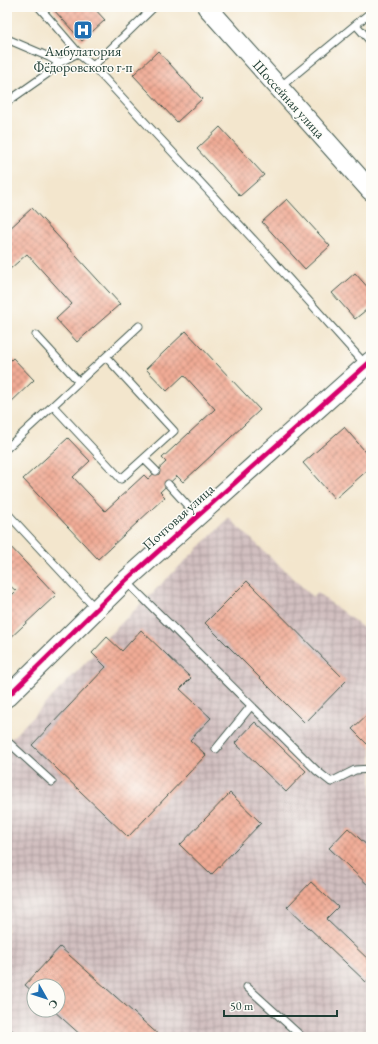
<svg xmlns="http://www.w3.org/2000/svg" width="378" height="1044" font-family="'EB Garamond',serif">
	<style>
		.industrial { fill: url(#industrial-grid); fill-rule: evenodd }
		.building { fill: url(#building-cross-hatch) }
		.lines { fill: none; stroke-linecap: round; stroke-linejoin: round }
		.lane-casing { stroke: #3f564b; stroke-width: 9 }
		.secondary-casing { stroke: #3f564b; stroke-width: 21 }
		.lane { stroke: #fff; stroke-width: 7 }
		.secondary { stroke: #fff; stroke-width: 19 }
		.cycleway-casing { stroke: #fdfcf7; stroke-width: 8 }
		.cycleway { stroke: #d6006c; stroke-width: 5 }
		.labels { text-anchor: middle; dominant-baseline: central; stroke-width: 3; stroke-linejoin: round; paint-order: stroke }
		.poi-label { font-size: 14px; fill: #1f3d34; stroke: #fdfcf7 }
		.street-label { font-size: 14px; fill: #1f3d34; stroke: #fdfcf7 }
	</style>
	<defs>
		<pattern id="industrial-grid" width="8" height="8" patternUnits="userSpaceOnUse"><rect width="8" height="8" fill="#d2bfc0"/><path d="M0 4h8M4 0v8" fill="none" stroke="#aa9c9d"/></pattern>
		<pattern id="building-cross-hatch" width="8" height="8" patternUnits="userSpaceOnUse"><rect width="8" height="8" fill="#f1ab95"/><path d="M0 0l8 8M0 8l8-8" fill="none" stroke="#c38c7a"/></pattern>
	</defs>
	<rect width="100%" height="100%" fill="#fdfcf7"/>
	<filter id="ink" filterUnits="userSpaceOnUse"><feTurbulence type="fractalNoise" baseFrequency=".025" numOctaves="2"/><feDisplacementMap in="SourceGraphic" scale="8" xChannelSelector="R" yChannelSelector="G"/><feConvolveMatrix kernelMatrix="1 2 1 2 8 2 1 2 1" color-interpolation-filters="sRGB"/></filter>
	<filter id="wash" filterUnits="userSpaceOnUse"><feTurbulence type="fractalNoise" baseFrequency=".012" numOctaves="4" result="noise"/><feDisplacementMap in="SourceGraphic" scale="16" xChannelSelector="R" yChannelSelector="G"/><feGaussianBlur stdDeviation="0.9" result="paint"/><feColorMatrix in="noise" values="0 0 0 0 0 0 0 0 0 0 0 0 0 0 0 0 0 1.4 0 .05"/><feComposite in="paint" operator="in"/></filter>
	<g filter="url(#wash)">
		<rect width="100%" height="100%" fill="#f3e6cd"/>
		<!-- industrial -->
		<path class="industrial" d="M229,518l84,79 5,-4 53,41v403h-364v-294l86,-88 -1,-2 15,-16zM34,986h24v24h-24z"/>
		<g id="blocks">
			<!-- building -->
			<path class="building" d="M55,7h38l12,13 -23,21 -29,-32z
				M158,51l44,48 -25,23 -44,-47z
				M220,127l44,48 -24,21 -43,-47z
				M287,199l43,47 -25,23 -43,-47z
				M32,208l88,96 -43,38 -21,-23 16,-15 -45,-50 -17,15 -3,-4v-34z
				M355,273l16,18v15l-16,13 -23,-26z
				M186,331l74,79 -77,72 -6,-6 -17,16 5,5 -67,62 -75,-80 45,-41 22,23 -17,16 32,34 39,-36 4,4 18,-17 -4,-4 53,-49 -31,-34 -17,16 -21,-22z
				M13,358l21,22 -27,26v-42z
				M344,427l27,31v9l-36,32 -32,-36z
				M7,543l49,52 -49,46v-41l9,-9 -9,-8z
				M247,581l99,100 -41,42 -100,-100z
				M141,630l50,48 -11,11 31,29 -21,22 16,15 -78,82 -96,-92 74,-78 -14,-14 15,-16 15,14z
				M371,711v37l-19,-19z
				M255,722l51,49 -20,21 -51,-49z
				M230,793l31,30 -50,52 -31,-30z
				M348,828l23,21v39l-42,-40z
				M311,882l27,25 -12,12 45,43v15l-5,5 -79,-75z
				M60,947l101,90h-78l-30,-27h5v-24h-24v7l-9,-8z"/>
		</g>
	</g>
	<g filter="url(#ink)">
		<use href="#blocks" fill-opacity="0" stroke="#3f564b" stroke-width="1"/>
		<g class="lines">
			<defs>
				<path id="lane" d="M39,7l43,50 11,9 170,184 102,114
					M356,25l15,17
					M7,39l42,18 10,6
					M93,66l61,-59
					M280,87l91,-75
					M7,102l40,-28 12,-11 19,-10
					M36,335l43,47
					M53,406l68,73 53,-48 -68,-74
					M7,448l132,-122
					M144,459l12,12
					M168,484l29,32
					M7,513l89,96
					M126,581l191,190 14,11 24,-12 16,-1
					M7,678l9,9
					M7,741l45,41
					M216,749l35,-43
					M247,987l55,50
					M7,1032l7,5"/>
				<path id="secondary" d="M207,7l164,184
					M7,697l118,-116 246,-220"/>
			</defs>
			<!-- lane casing -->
			<use href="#lane" class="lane-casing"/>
			<!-- secondary casing -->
			<use href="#secondary" class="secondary-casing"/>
			<!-- lane -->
			<use href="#lane" class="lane"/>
			<!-- secondary -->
			<use href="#secondary" class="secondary"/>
			<defs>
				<path id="cycleway" d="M7,697l118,-116 246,-220"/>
			</defs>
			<!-- cycleway casing -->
			<use href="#cycleway" class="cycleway-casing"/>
			<!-- cycleway -->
			<use href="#cycleway" class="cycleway"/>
		</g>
	</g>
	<!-- icons -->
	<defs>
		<symbol id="hospital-square" viewBox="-11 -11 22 22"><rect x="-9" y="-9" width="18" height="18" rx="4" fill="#1f6fb2" stroke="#fdfcf7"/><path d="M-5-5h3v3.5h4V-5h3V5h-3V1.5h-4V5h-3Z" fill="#fff"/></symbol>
	</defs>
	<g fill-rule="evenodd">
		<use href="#hospital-square" x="72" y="19" width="22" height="22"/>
	</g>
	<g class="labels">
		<!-- poi labels -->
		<g class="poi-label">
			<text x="83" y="51">Амбулатория<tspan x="83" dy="16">Фёдоровского г-п</tspan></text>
		</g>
		<!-- street labels -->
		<g class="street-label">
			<text transform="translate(289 99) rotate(48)">Шоссейная улица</text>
			<text transform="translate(178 517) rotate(-42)">Почтовая улица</text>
		</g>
	</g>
	<!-- margin -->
	<rect width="378" height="1044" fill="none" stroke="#fdfcf7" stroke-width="24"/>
	<!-- north arrow -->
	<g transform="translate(46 998) rotate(129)"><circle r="19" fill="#fdfcf7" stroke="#a4b0a9"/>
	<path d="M0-3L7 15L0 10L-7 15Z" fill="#1f6fb2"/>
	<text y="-6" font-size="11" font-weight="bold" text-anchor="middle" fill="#1f3d34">С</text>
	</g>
	<!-- scale -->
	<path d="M224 1010v6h113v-6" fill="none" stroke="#1f3d34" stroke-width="2"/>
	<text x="230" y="1010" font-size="12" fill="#1f3d34" stroke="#fdfcf7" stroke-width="3" paint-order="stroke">50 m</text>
</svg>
